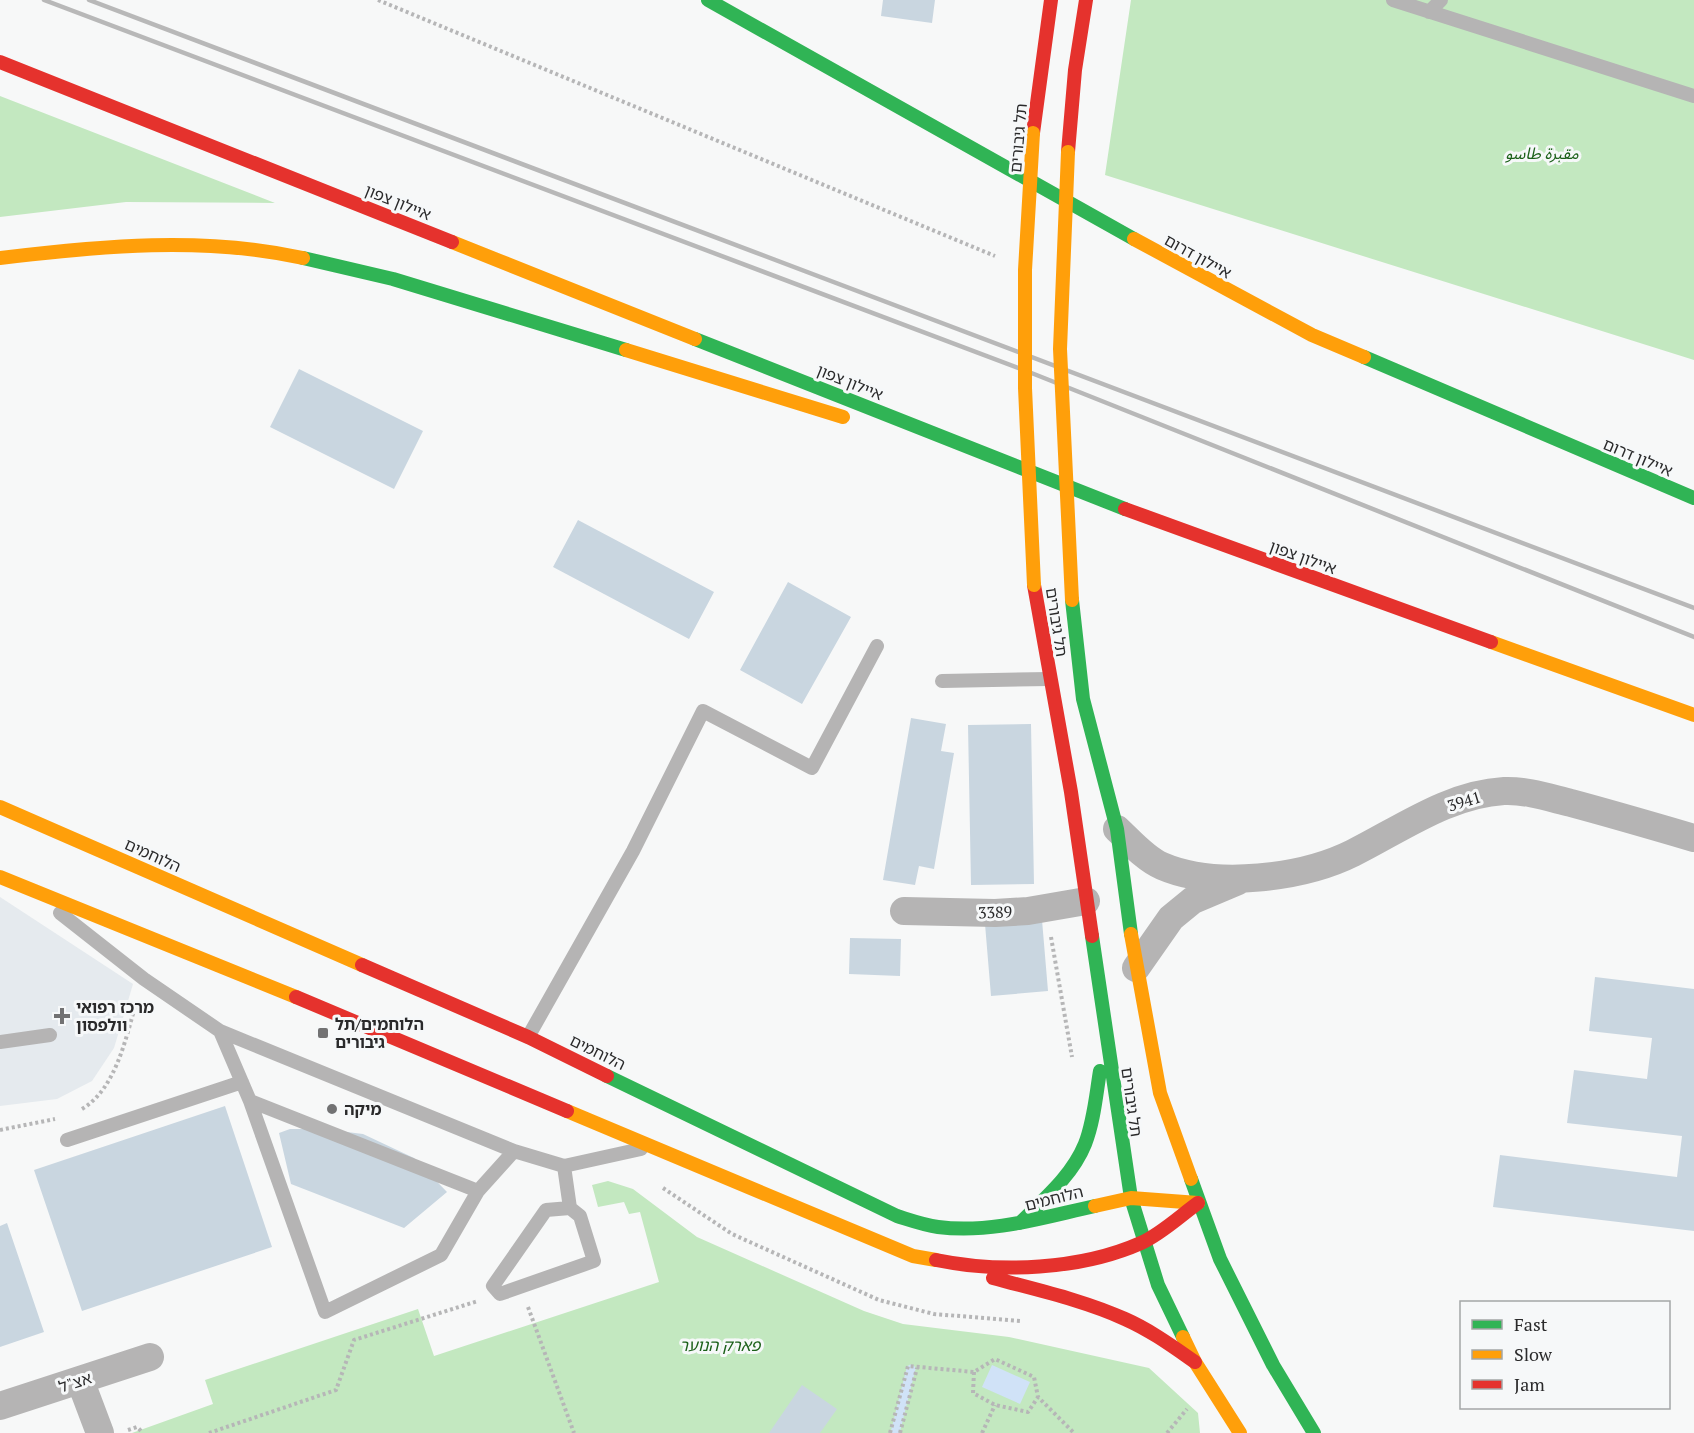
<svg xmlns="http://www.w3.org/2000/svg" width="1694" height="1433" font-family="'PT Serif','Noto Sans Arabic','Noto Sans Hebrew',serif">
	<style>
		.built { fill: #e5eaee }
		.green { fill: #c3e8c0 }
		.water { fill: #d0e2f7 }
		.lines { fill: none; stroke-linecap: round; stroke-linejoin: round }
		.stream { stroke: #d0e2f7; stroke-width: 9 }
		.building { fill: #c9d6e0 }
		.path { stroke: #b6b6b7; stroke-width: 4; stroke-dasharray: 3 3; stroke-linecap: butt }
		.lane { stroke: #b5b4b4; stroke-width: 14 }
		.street { stroke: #b5b4b4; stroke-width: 28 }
		.fast { stroke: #30b455; stroke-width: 14 }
		.slow { stroke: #ff9f0a; stroke-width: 14 }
		.jam { stroke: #e5322d; stroke-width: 14 }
		.rail { stroke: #b8b8b8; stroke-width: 4.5 }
		.slow-bridge { stroke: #ff9f0a; stroke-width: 14 }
		.poi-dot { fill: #727273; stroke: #f6f8f9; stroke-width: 2 }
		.labels { text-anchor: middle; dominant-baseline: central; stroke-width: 6; stroke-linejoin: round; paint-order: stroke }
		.street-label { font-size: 16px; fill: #2a2a2b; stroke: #f6f8f9 }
		.park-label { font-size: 16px; font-style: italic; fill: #1c611a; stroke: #f6f8f9 }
		.poi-label { font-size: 16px; font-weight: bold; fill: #2a2a2b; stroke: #f6f8f9; text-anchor: start }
	</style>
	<rect width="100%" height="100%" fill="#f7f8f8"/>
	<!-- built -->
	<path class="built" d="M0,897l133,87 -19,64 -22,33 -35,18 -57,7z"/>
	<!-- green -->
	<path class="green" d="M1131,0h563v360l-589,-185z
		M0,96l275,107 -149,-1 -126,15z
		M608,1181l25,8 64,48 167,74 39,13 106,13 140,31 49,45 2,20h-1068l81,-29 -8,-24 213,-71 16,47 225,-74 -19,-70 -11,2 -5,-12 -26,5 -6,-22z"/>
	<!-- water -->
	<path class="water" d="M992,1365l38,17 -10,22 -38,-17z"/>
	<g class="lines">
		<!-- stream -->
		<path class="stream" d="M895,1433l16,-64"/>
	</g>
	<!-- building -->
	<path class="building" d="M883,0h52l-3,23 -51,-7z
		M299,369l124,62 -29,58 -124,-62z
		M578,520l136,72 -25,47 -136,-72z
		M788,582l63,35 -49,87 -62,-34z
		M911,718l35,6 -5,27 13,2 -20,116 -15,-3 -4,19 -32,-5z
		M1031,724l3,160 -63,1 -3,-160z
		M1042,920l6,71 -57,5 -6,-72z
		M850,938l51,1 -1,37 -51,-2z
		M1595,977l99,12v242l-201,-24 7,-52 177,22 5,-41 -115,-13 7,-53 73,9 5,-41 -63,-7z
		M225,1106l47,141 -190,64 -48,-141z
		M290,1129h33l40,5 51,24 33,34 -43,36 -113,-44 -12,-51z
		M7,1223l37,109 -44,15v-121z
		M802,1385l35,24 -17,24h-51z"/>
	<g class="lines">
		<!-- path -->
		<path class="path" d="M378,0l617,256
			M1051,937l21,120
			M82,1109c35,-21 44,-73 55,-109
			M0,1130l55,-11
			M663,1188l69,46 147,66 55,14 87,7
			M528,1307l46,126
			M974,1372l-1,21 22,12 33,7 10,-15
			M128,1430l9,-3 6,6
			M209,1433l127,-43 18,-50 124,-39
			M890,1433l18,-67 66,6 21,-13 39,18 4,20 36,36
			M900,1433l17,-65
			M982,1433l13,-28
			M1167,1433l20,-24"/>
		<!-- lane -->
		<path class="lane" d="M1393,0l301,96
			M1429,12l12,-12
			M942,681l107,-2
			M60,913l84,66 76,52 294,120 50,15 77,-17
			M220,1031l30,70 228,90 36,-40
			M528,1037l105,-186 70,-140 109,57 65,-122
			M0,1042l50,-7
			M250,1101l75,211 116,-57 37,-64
			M67,1140l175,-58
			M564,1166l6,42 10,8 14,45 -94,33 -7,-8 53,-76 24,-2"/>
		<!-- street -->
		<path class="street" d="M1117,829c13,12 28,30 45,37 53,23 141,12 191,-13 48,-24 96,-59 151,-62 22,-1 46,7 67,12 41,11 82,23 123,35
			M904,911l91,2 33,-2 58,-10
			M1136,968l35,-50 22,-18 45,-19
			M80,1380l20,53
			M0,1406l150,-49"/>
		<!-- fast -->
		<path class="fast" d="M708,0l426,239
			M303,258l90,21 233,71
			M695,339l430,170
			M1364,357l330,141
			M1072,600l11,99 34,130 14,105
			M1092,936l39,262 27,87 25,52
			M607,1076l290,140c13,4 27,9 41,11 53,7 106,-10 157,-21
			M1191,1179l29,80 53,106 41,68
			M1020,1223c24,-24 52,-47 65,-79 9,-23 11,-49 15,-73"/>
		<!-- slow -->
		<path class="slow" d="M1134,239l178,96 52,22
			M452,242l243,97
			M0,258c101,-12 203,-22 303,0
			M626,350l217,67
			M1491,642l203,73
			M0,807l362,158
			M0,877l296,120
			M1131,934l29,159 31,86
			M567,1111l346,145 23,4
			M1095,1206l36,-8 67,5
			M1183,1337l12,25 45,71"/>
		<!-- jam -->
		<path class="jam" d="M0,62l452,180
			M1033,133l18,-133
			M1068,152l7,-82 11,-70
			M1125,509l366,133
			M1034,585l37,207 21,144
			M362,965l166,72 79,39
			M296,997l271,114
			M936,1260c64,13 144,10 205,-17 20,-9 39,-27 57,-40
			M993,1278c44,12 90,22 132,41 25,11 47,27 70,43"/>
		<!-- rail -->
		<path class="rail" d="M44,0l990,374 660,263
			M89,0l1605,608"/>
		<!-- slow-bridge -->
		<path class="slow-bridge" d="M1033,133l-8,137v118l9,197
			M1068,152l-8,197 12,251"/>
	</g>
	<!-- markers -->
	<g class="poi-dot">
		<path d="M59 1007h6v6h6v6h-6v6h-6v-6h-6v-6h6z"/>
		<rect x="317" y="1027" width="12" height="12" rx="3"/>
		<circle cx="332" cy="1109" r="6"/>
	</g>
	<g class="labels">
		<!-- street labels -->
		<g class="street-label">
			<text transform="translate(1018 138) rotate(-85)">תל גיבורים</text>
			<text transform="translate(398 202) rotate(22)">איילון צפון</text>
			<text transform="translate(1198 256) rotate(29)">איילון דרום</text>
			<text transform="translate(850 382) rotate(22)">איילון צפון</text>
			<text transform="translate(1638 457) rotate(23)">איילון דרום</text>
			<text transform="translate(1303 557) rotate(20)">איילון צפון</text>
			<text transform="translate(1057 622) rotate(81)">תל גיבורים</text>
			<text transform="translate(1464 801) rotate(-17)">3941</text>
			<text transform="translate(153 855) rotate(24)">הלוחמים</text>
			<text transform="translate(995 912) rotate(-2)">3389</text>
			<text transform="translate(598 1052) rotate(26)">הלוחמים</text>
			<text transform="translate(1132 1102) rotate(82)">תל גיבורים</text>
			<text transform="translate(1054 1198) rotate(-14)">הלוחמים</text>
			<text transform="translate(75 1382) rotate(-18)">אצ"ל</text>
		</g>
		<!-- park labels -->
		<g class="park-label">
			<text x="1542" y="153">مقبرة طاسو</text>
			<text x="720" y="1345">פארק הנוער</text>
		</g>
		<!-- poi labels -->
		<g class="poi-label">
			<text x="76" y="1007">מרכז רפואי<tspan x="76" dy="18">וולפסון</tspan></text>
			<text x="335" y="1024">הלוחמים/תל<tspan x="335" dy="18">גיבורים</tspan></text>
			<text x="344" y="1109">מיקה</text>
		</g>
	</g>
	<!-- legend -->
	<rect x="1460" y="1301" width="210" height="108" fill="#f6f8f9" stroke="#a4a6a7" stroke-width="1.5"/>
	<rect x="1472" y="1320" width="30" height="9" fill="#30b455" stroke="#a4a6a7" stroke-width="1.5"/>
	<text x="1514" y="1331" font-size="18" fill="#2a2a2b">Fast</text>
	<rect x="1472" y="1350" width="30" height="9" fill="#ff9f0a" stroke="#a4a6a7" stroke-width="1.5"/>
	<text x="1514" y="1361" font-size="18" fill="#2a2a2b">Slow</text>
	<rect x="1472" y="1380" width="30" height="9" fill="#e5322d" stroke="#a4a6a7" stroke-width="1.5"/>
	<text x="1514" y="1391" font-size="18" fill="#2a2a2b">Jam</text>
</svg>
